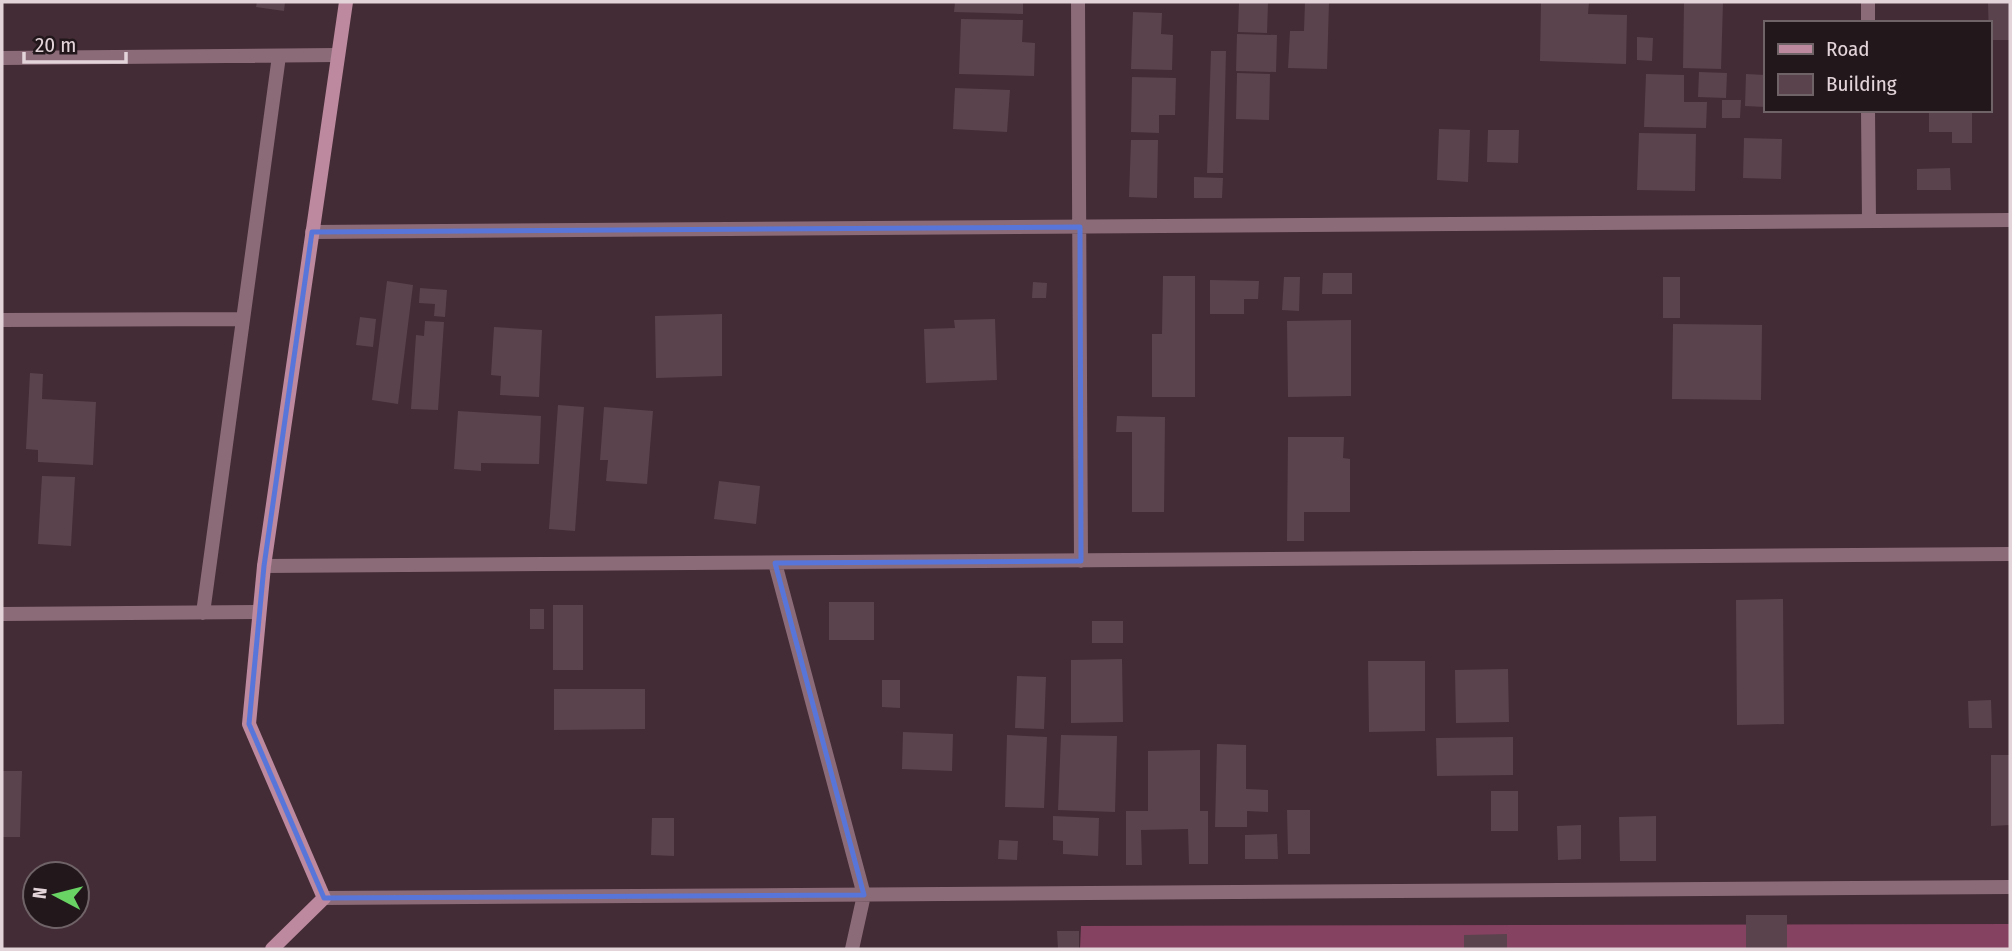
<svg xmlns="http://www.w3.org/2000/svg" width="2012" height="951" font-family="'Fira Sans Condensed',sans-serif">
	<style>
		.forest { fill: #864261 }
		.building { fill: #5b434d }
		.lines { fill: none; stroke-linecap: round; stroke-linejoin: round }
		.minor { stroke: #8b6b78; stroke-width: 14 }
		.secondary { stroke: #bc899e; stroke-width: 14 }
		.marked { fill: none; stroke: #5876d9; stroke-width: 5; stroke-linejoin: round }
	</style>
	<rect width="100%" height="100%" fill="#432c35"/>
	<!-- forest -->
	<path class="forest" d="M2010,924v25h-930l1,-23z"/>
	<!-- building -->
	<path class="building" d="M257,2h28l-1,9 -28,-4z
		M955,2h68v12l-69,-2z
		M1239,2l29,1 -1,30 -29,-1z
		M1305,2h24l-2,67 -39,-1 2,-37h14z
		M1541,2h48l-1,12 39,1 -1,49 -86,-3z
		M1684,2h39l-2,67 -38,-1z
		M1988,2h22v38h-21z
		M1133,12l29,1 -1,21 12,1 -1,35 -41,-1z
		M961,19l62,1 -1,22 13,1 -1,33 -75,-2z
		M1237,34l40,1 -1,37 -40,-1z
		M1637,37l16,1 -1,23 -15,-1z
		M1211,51h15l-3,122h-16z
		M1699,72l28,1 -1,25 -28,-1z
		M1237,73l33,1 -1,46 -33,-1z
		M1646,74l38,1v27h23l-1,26 -62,-1z
		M1746,74l19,1v32l-20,-1z
		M1132,77l44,1 -1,37h-16v18l-28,-1z
		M955,88l55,2 -3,42 -54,-3z
		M1722,100h19l-1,18h-18z
		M1929,110h43v33h-20v-11h-23z
		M1439,129l31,1 -2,52 -31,-2z
		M1488,130h31l-1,33 -31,-1z
		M1639,133l57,1 -1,57 -58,-1z
		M1744,138l38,1 -1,40 -38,-1z
		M1131,140h27l-1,58 -28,-1z
		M1950,168l1,22h-34v-21z
		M1194,177l29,1 -1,20h-28z
		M1323,273h29v21h-30z
		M1163,276h32v121h-43v-63h10z
		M1284,277h16l-1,34 -17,-1z
		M1663,277h17v41h-17z
		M1210,280l49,1 -1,18h-14v15h-34z
		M387,281l26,4 -15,119 -26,-4z
		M1033,282l14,1 -1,15h-14z
		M420,288l27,2 -2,27 -11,-1 1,-12 -16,-1z
		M722,314v62l-66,2 -1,-62z
		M360,317l16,2 -3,28 -17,-2z
		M995,319l2,61 -71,3 -2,-54 31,-1 -1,-8z
		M1351,320v76l-63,1 -1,-76z
		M425,321l19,1 -6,88 -27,-1 5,-74 8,1z
		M1673,324l89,1 -1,75 -89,-1z
		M494,327l48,3 -3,67 -39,-2 1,-19 -10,-1z
		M30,373l13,1 -1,25 54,3 -3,63 -55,-3v-12l-12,-1z
		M558,405l26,2 -9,124 -26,-2z
		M604,407l49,4 -6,73 -41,-3 2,-21h-8z
		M458,411l83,5 -2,48 -58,-1v8l-27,-2z
		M1117,416l48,1 -1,95h-32v-80h-16z
		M1288,437h56l-1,21 7,1v53h-46v29h-17z
		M42,476l33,1 -4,69 -33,-2z
		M719,481l41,5 -4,38 -42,-5z
		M1783,599l1,125 -47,1 -1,-125z
		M829,602h45v38h-45z
		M553,605h30v65h-30z
		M530,609h14v20h-14z
		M1092,621h31v22h-31z
		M1122,659l1,63 -52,1v-63z
		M1368,661h57v70l-56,1z
		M1508,669l1,53 -53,1 -1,-53z
		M1017,676l29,1 -2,52 -29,-1z
		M882,680h18v28l-18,-1z
		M554,689h91v40l-91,1z
		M1991,700l1,28h-23l-1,-27z
		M903,732l50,2 -1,37 -50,-2z
		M1007,735l40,2 -3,71 -39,-1z
		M1061,735l56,1 -2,76 -57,-2z
		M1513,737v38l-76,1 -1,-38z
		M1217,744l29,1v44l22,1v22l-21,-1v16h-32z
		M1200,750v61h8v53h-19l-1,-35 -47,1 1,35h-16v-54h22v-60z
		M1991,755h19v70l-19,1z
		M2,771h20l-2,66h-18z
		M1491,791h27v40h-27z
		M1287,810h23v44h-22z
		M1053,816l46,2 -1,38 -35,-2v-13l-10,-1z
		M1656,816v45h-36l-1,-44z
		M652,818h22v38l-23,-1z
		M1581,825v34l-23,1 -1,-34z
		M1277,834l1,25h-33v-24z
		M999,840l19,1 -1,19 -19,-1z
		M1746,915h41v34h-41z
		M1057,931h22v18h-21z
		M1507,934v15h-43v-14z"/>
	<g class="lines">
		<!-- minor -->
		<path class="minor" d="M1078,2l3,559
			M1868,2v21
			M2,58l335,-3
			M1868,110l1,111
			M312,232l1698,-12
			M2,320l241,-1
			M775,563l89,332 -12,54
			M264,566l1746,-12
			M203,613l76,-557
			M2,614l257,-2
			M324,898l1686,-11"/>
		<!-- secondary -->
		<path class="secondary" d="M272,949l52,-51 -75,-174 15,-158 82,-564"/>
	</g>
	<!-- marked area -->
	<path class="marked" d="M1080,227l1,334 -306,2 89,332 -540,3 -75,-174 15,-158 48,-334z"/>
	<!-- border -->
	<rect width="2012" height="951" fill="none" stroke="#e3d4da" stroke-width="7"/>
	<!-- legend -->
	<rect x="1764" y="21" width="228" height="91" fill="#22181c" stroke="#6f6368" stroke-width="2"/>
	<rect x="1778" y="44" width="35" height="10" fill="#bc899e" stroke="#6f6368" stroke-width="2"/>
	<text x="1826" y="56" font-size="21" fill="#e3d4da">Road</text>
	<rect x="1778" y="74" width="35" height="21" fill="#5b434d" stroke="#6f6368" stroke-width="2"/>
	<text x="1826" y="91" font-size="21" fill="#e3d4da">Building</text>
	<!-- north arrow -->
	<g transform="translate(56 895) rotate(277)"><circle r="33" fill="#22181c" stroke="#6f6368" stroke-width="2"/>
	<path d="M0-5L12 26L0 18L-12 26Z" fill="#69d464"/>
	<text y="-10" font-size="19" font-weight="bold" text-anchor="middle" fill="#e3d4da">N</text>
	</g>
	<!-- scale -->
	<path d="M24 52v10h102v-10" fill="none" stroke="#e3d4da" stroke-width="3.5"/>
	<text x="35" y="52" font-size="21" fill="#e3d4da" stroke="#22181c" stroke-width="5" paint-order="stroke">20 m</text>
</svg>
